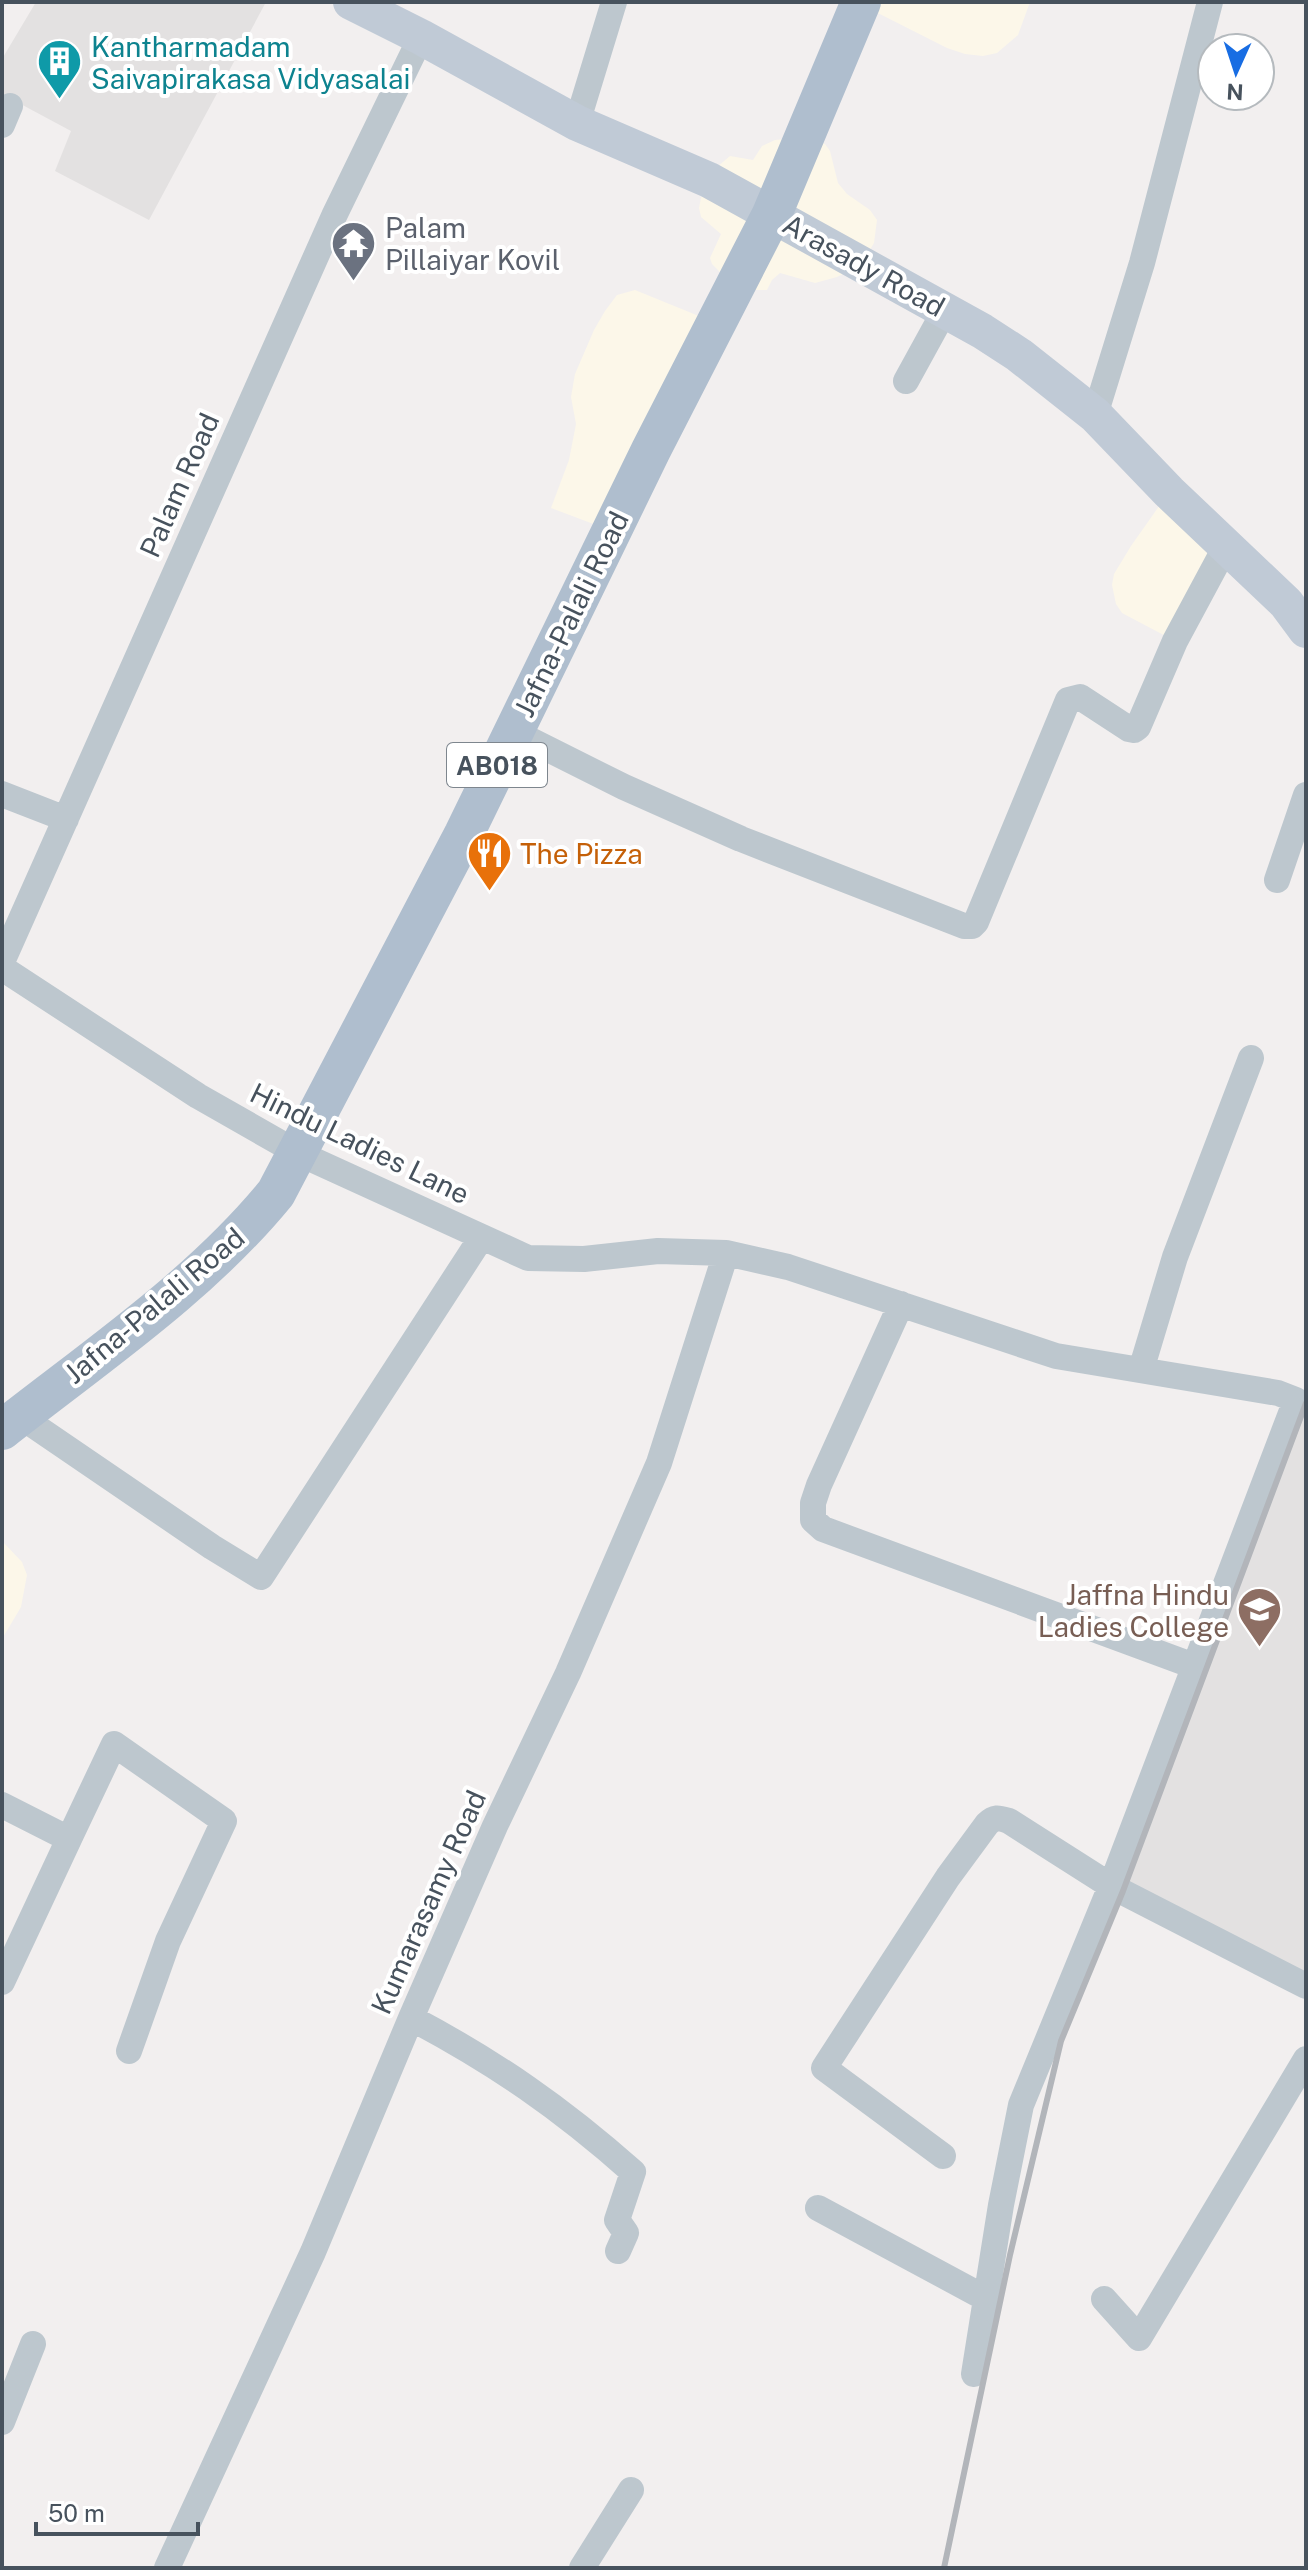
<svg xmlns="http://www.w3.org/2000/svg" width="1308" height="2570" font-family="'Public Sans',sans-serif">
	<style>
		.commercial { fill: #fcf7e9 }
		.education { fill: #e3e1e1 }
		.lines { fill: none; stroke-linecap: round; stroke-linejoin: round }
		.street { stroke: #bdc7ce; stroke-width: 26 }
		.secondary { stroke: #c0cad6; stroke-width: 36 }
		.primary { stroke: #afbece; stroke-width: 40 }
		.rail { stroke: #b2b5ba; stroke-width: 6 }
		.labels { text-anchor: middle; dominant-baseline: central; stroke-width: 8; stroke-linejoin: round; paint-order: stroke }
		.shield { fill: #fff; stroke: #7e868e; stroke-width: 2 }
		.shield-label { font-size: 26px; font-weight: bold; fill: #47525d }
		.culture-label { font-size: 28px; fill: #0d838f; stroke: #fff; text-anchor: start }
		.worship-label { font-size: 28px; fill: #5b616d; stroke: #fff; text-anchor: start }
		.street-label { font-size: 28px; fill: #47525d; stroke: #fff }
		.food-label { font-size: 28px; fill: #c56008; stroke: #fff; text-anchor: start }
		.education-label { font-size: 28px; fill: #785e54; stroke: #fff; text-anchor: end }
	</style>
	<rect width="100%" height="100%" fill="#f2efef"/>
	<!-- commercial -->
	<path class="commercial" d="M861,2h169l-12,33 -21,18 -14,3 -18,-2 -18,-6 -87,-44z
		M806,137l19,7 5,7 8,32 9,11 23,16 7,10 -3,23 -13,22 -24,12 -22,6 -35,-10 -8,7 -5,10h-16l-27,-14 -12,-12 -2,-6 11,-24 -20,-17 -2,-9 2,-10 16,-31 13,-11 23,4 9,-14 13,-6z
		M635,290l81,33 -104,208 -61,-23 18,-48 7,-36 -5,-27 4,-23 19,-44 11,-19 12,-16z
		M1169,492l57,54 -51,95 -53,-28 -6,-9 -4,-19 2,-11 17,-28z
		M2,1541l20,21 5,13 -6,32 -19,32z"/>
	<!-- education -->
	<path class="education" d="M36,2h230l-117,218 -94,-49 16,-40 -69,-37v-35z
		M1305,1407h1v579l-183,-95z"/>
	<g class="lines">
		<!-- street -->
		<path class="street" d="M577,123l37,-121
			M2,125l8,-19
			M906,381l39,-71
			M1095,415l47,-152 68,-261
			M512,731l112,56 117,52 223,87h8l4,-4 92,-222 12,-3 49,32 5,1 4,-3 37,-86 51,-95
			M2,794l64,25
			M1277,880l29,-85
			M2,962l332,-746 87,-179
			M2,968l196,128 100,57 230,105 56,1 74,-8 68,2 62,14 268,89 222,37 18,7 -185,486 195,100
			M901,1304l-82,181 -6,18v17l10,9 371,137
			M1141,1370l34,-113 76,-199
			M20,1416l192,131 49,30 220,-339
			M2,1805l67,34 45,-95 110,77 -56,120 -39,110
			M2,1982l67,-143
			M411,2018c85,45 150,90 222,154l-16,48 9,13 -8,18
			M943,2156l-119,-88 124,-191 39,-53c8,-8 12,-6 22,-3l102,65 -90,219 -20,100 -27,169
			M818,2208l169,91
			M1104,2299l35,39 167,-279
			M2,2422l31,-78
			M167,2568l146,-316 98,-234 84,-192 73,-153 91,-210 67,-210
			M582,2568l49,-78"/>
		<!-- secondary -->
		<path class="secondary" d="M351,2l70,35 156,86 132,57 273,151 37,24 76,60 74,77 117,111 20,27"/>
		<!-- primary -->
		<path class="primary" d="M2,1430c94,-74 198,-144 274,-237l188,-359 187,-384 121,-236 89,-212"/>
		<!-- rail -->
		<path class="rail" d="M944,2568l66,-313 51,-214 62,-150 183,-488"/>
	</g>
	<!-- icons -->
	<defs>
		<symbol id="building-pin" viewBox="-11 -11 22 30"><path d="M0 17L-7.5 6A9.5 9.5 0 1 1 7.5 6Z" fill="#0f9aa8" stroke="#fff"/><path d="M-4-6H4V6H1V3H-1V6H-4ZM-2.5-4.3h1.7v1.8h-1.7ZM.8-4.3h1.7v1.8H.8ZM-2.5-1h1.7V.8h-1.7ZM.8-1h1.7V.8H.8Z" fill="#fff"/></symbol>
		<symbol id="temple-pin" viewBox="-11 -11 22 30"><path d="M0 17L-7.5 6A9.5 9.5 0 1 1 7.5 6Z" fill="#6b7280" stroke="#fff"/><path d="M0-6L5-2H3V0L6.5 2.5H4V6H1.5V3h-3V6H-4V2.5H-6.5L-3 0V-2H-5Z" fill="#fff"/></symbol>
		<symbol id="restaurant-pin" viewBox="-11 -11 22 30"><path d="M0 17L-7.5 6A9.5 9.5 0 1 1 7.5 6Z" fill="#e8710a" stroke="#fff"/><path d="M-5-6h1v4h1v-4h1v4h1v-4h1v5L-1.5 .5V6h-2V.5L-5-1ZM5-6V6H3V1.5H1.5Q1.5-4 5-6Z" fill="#fff"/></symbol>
		<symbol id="school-pin" viewBox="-11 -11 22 30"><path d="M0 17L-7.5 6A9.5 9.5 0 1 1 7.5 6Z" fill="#8d6e63" stroke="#fff"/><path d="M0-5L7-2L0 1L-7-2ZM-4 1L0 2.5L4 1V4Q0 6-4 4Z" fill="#fff"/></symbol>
	</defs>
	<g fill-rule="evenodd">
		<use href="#building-pin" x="34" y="36" width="51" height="69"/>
		<use href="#temple-pin" x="328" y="218" width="51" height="69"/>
		<use href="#restaurant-pin" x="464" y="828" width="51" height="69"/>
		<use href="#school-pin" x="1234" y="1584" width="51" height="69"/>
	</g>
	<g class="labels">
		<!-- shield labels -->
		<rect class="shield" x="447" y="743" width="100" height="44" rx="6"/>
		<g class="shield-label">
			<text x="497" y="765">AB018</text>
		</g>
		<!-- culture labels -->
		<g class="culture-label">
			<text x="91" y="46">Kantharmadam<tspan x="91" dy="32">Saivapirakasa Vidyasalai</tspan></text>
		</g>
		<!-- worship labels -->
		<g class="worship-label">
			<text x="385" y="227">Palam<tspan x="385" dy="32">Pillaiyar Kovil</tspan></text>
		</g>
		<!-- street labels -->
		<g class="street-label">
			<text transform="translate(864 265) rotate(29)">Arasady Road</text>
			<text transform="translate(179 485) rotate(-66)">Palam Road</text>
			<text transform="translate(571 614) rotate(-64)">Jafna-Palali Road</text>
			<text transform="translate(360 1143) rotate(26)">Hindu Ladies Lane</text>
			<text transform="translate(154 1305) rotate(-40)">Jafna-Palali Road</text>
			<text transform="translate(428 1902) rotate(-66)">Kumarasamy Road</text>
		</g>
		<!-- food labels -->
		<g class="food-label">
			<text x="520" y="853">The Pizza</text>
		</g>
		<!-- education labels -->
		<g class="education-label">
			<text x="1229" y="1594">Jaffna Hindu<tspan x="1229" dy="32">Ladies College</tspan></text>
		</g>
	</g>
	<!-- border -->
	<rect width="1308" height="2570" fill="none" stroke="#47525d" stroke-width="8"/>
	<!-- north arrow -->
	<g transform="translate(1236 72) rotate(183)"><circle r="38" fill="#ffffff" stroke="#b5babe" stroke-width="2"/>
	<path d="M0-6L14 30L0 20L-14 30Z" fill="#186de3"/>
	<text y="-12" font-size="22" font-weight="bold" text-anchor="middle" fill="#47525d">N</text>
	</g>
	<!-- scale -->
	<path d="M36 2522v12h162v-12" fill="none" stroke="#47525d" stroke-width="4"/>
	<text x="48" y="2522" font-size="24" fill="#47525d" stroke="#ffffff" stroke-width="6" paint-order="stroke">50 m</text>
</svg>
